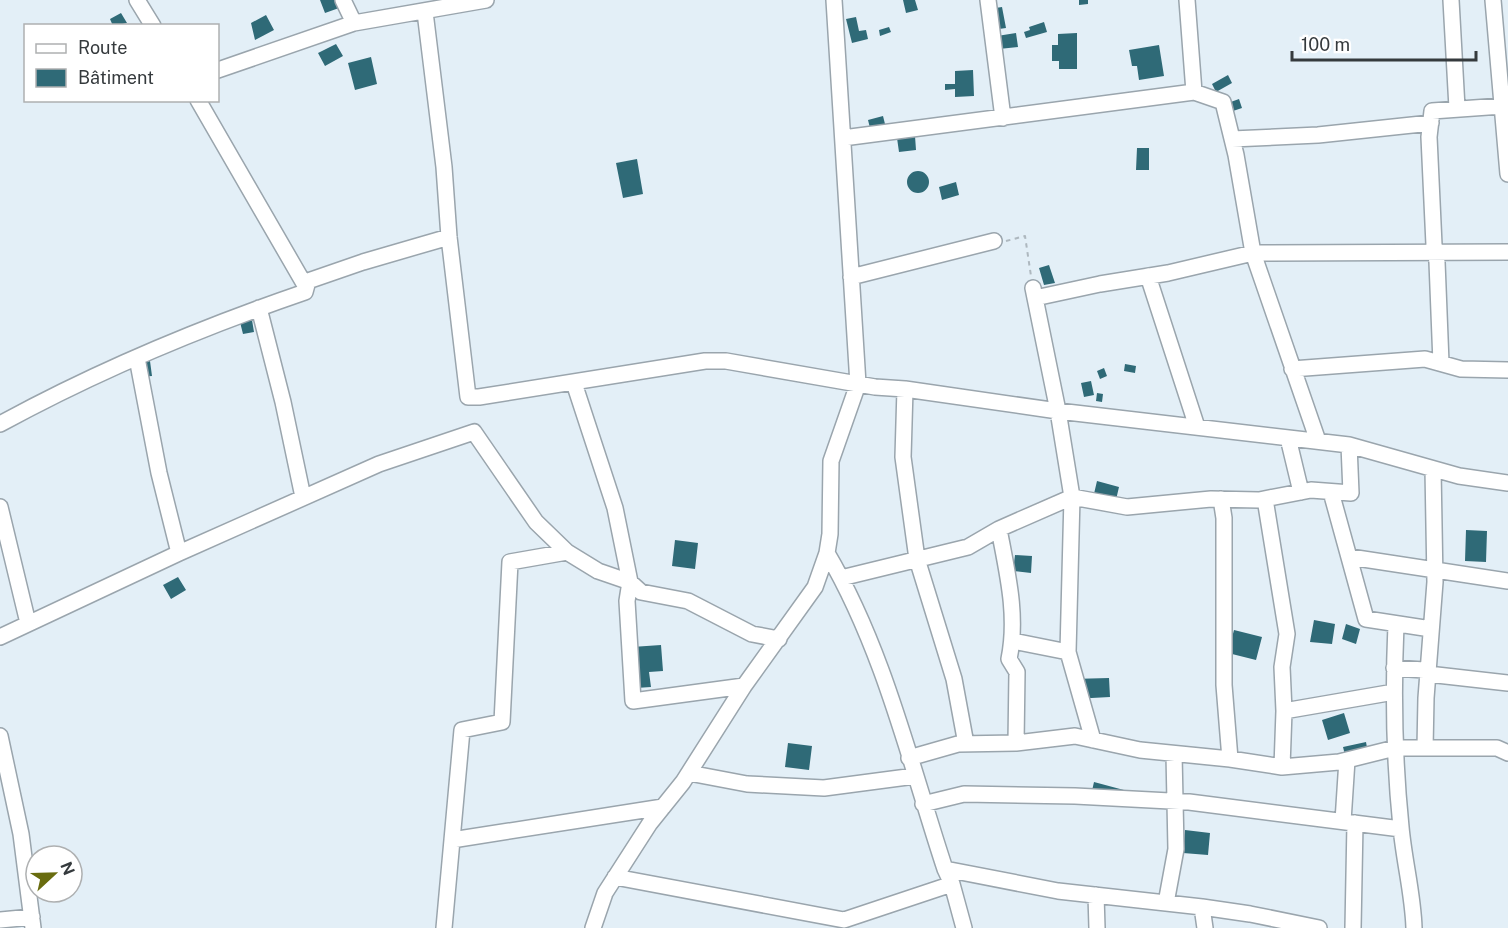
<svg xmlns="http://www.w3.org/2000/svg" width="1508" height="928" font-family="'Public Sans',sans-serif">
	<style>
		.building { fill: #2f6a77 }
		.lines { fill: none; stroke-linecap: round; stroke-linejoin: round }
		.minor-casing { stroke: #9aa5ad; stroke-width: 18 }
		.path { stroke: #aeb8bf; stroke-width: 2; stroke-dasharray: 4.5 4.5; stroke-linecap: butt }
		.minor { stroke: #fff; stroke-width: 15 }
	</style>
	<rect width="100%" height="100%" fill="#e3eff7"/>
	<!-- building -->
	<path class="building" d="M320,0h16l3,8 -14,5z
		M903,0h12l3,10 -12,3z
		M1079,0h9v4l-9,1z
		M1002,7l4,21 -14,2 -3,-21z
		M121,13l6,10 -14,3 -3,-7z
		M266,15l8,15 -19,10 -4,-17z
		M856,17l3,14 7,-1 2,9 -16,4 -6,-24z
		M1044,22l3,10 -21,6 -2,-6 6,-2 -1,-3z
		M889,27l2,5 -11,4 -1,-6z
		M1016,33l2,14 -19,2 -2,-13z
		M1077,33v36h-18v-8h-7v-16h6v-11z
		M336,44l7,12 -18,10 -7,-13z
		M1159,45l5,31 -25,4 -2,-14h-5l-3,-16z
		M371,57l6,27 -22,6 -7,-27z
		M973,70l1,26 -19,1v-8l-10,1v-6h10v-13z
		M1228,75l4,8 -16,9 -4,-8z
		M1239,99l3,9 -12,4 -2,-9z
		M883,116l2,8 -15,4 -2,-8z
		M915,136l1,14 -17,2 -2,-14z
		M1137,148h12v22h-13z
		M637,159l6,35 -20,4 -7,-35z
		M907 182a11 11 0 1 1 22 0a11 11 0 1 1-22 0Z
		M956,182l3,13 -17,5 -3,-13z
		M1049,265l6,18 -11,2 -5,-17z
		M252,320l2,12 -11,2 -3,-12z
		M150,361l2,15 -14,1 2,-15z
		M1125,364l11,2 -1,7 -11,-2z
		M1104,368l3,8 -7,3 -3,-8z
		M1091,381l3,14 -10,2 -3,-14z
		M1097,393l6,1 -1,8 -6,-1z
		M1097,481l22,6 -4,17 -22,-6z
		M1466,530l21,1 -1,31 -21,-1z
		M675,540l23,3 -3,26 -23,-3z
		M1015,555l17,1 -1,17 -18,-2z
		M178,577l8,13 -15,9 -8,-14z
		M1314,620l21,4 -3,20 -22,-2z
		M1346,624l14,5 -4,15 -14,-5z
		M1234,630l28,7 -6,23 -28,-7z
		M661,645l2,26 -14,1 2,15 -15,1 -4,-41z
		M1109,678l1,19 -37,2 -1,-20z
		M1344,713l6,20 -22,7 -6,-20z
		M1366,742l2,11 -22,6 -3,-12z
		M788,743l24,3 -3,24 -24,-3z
		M1094,782l41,11 -44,2z
		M1185,830l25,3 -2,22 -25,-2z"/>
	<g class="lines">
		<defs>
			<path id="minor" d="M137,0l16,26
				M343,0l11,23
				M988,0l15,118
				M1187,0l7,92 29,10 13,53 17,98 65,188
				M1451,0l6,108
				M1493,0l15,174
				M425,12l19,155 5,70 19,160h11l226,-36h21l149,26 30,2 153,22 291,34 110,31 49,7
				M218,70l136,-47 132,-23
				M198,100l108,187
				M843,138l351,-46
				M1232,139l86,-4 113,-12
				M1148,276l49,151
				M851,277l143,-36
				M1033,288l25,123 14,86 -4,155 25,88
				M1035,298l65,-14 68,-11 85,-20 255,-1
				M259,308l24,94 20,95
				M137,358l22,115 20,80
				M1441,363l-4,-101 -3,-17 -5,-108 3,-26 70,-5
				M1292,369l133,-10 36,10 47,1
				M574,383l41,125 15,74 -3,19 6,100 111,-15
				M905,389l-2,68 14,102 37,120 12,65
				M0,424c97,-53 200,-96 305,-132l3,-11 55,-19 86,-25
				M1288,438l13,54
				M1331,492l35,127 65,10
				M1221,499l3,19v167l6,74
				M1265,499l22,135 -5,33 2,44 -2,56
				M0,507l28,116
				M999,529c8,43 19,86 10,130l8,13 -1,71
				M827,553c57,97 83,210 118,316l7,15 12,44
				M1350,557l158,24
				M841,578l127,-31 31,-18 73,-32 55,10 84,-8 48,1 52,-10 40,3 -2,-48
				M1396,624c-3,68 -2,135 5,203 3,34 12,67 13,101
				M0,637l179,-84 200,-89 95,-32 62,90 31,30 31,19 32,11 11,10 47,9 64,33 27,5
				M1013,641l55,11
				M1394,668l30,2 4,4 80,9
				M1284,711l110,-19
				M0,736l21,98 12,94
				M1425,748l1,-50 9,-116 -2,-113
				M909,758l49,-14 58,-1 59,-7 65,14 90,9 52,8 57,-5 56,-14h102l11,5
				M689,773l58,11 77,4 91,-12
				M923,804l41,-10 111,2 114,6 212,27
				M1343,821l4,-61
				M452,840l211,-33
				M945,869l113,22 144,16 48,7 69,14
				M615,877l229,43 108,-36
				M1096,895l1,33
				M1166,903l10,-54 -2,-95
				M1202,907l3,21
				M0,920l32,-3
				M444,928l18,-198 40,-8 8,-160 57,-10
				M593,928l12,-35 45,-70 33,-41 61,-96 71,-99 12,-34 3,-19 1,-73 27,-77 -24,-384
				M1353,928l2,-105"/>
		</defs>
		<!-- minor casing -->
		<use href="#minor" class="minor-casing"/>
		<!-- path -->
		<path class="path" d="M1006,241l19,-5 6,40"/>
		<!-- minor -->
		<use href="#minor" class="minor"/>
	</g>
	<!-- legend -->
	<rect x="24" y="24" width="195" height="78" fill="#ffffff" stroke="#aeb0b1" stroke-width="1.5"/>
	<rect x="36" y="44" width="30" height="9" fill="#ffffff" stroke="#aeb0b1" stroke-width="1.5"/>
	<text x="78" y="54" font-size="18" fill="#353a3d">Route</text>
	<rect x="36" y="69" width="30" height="18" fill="#2f6a77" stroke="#aeb0b1" stroke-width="1.5"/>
	<text x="78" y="84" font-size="18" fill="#353a3d">Bâtiment</text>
	<!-- north arrow -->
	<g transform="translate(54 874) rotate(68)"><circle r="28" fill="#ffffff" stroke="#aeb0b1" stroke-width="1.5"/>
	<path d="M0-4.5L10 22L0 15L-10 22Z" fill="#696c0f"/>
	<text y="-9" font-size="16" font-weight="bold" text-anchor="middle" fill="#353a3d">N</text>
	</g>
	<!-- scale -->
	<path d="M1292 51v9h184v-9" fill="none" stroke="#353a3d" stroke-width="3"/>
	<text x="1301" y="51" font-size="18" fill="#353a3d" stroke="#ffffff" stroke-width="4.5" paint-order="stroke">100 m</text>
</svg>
